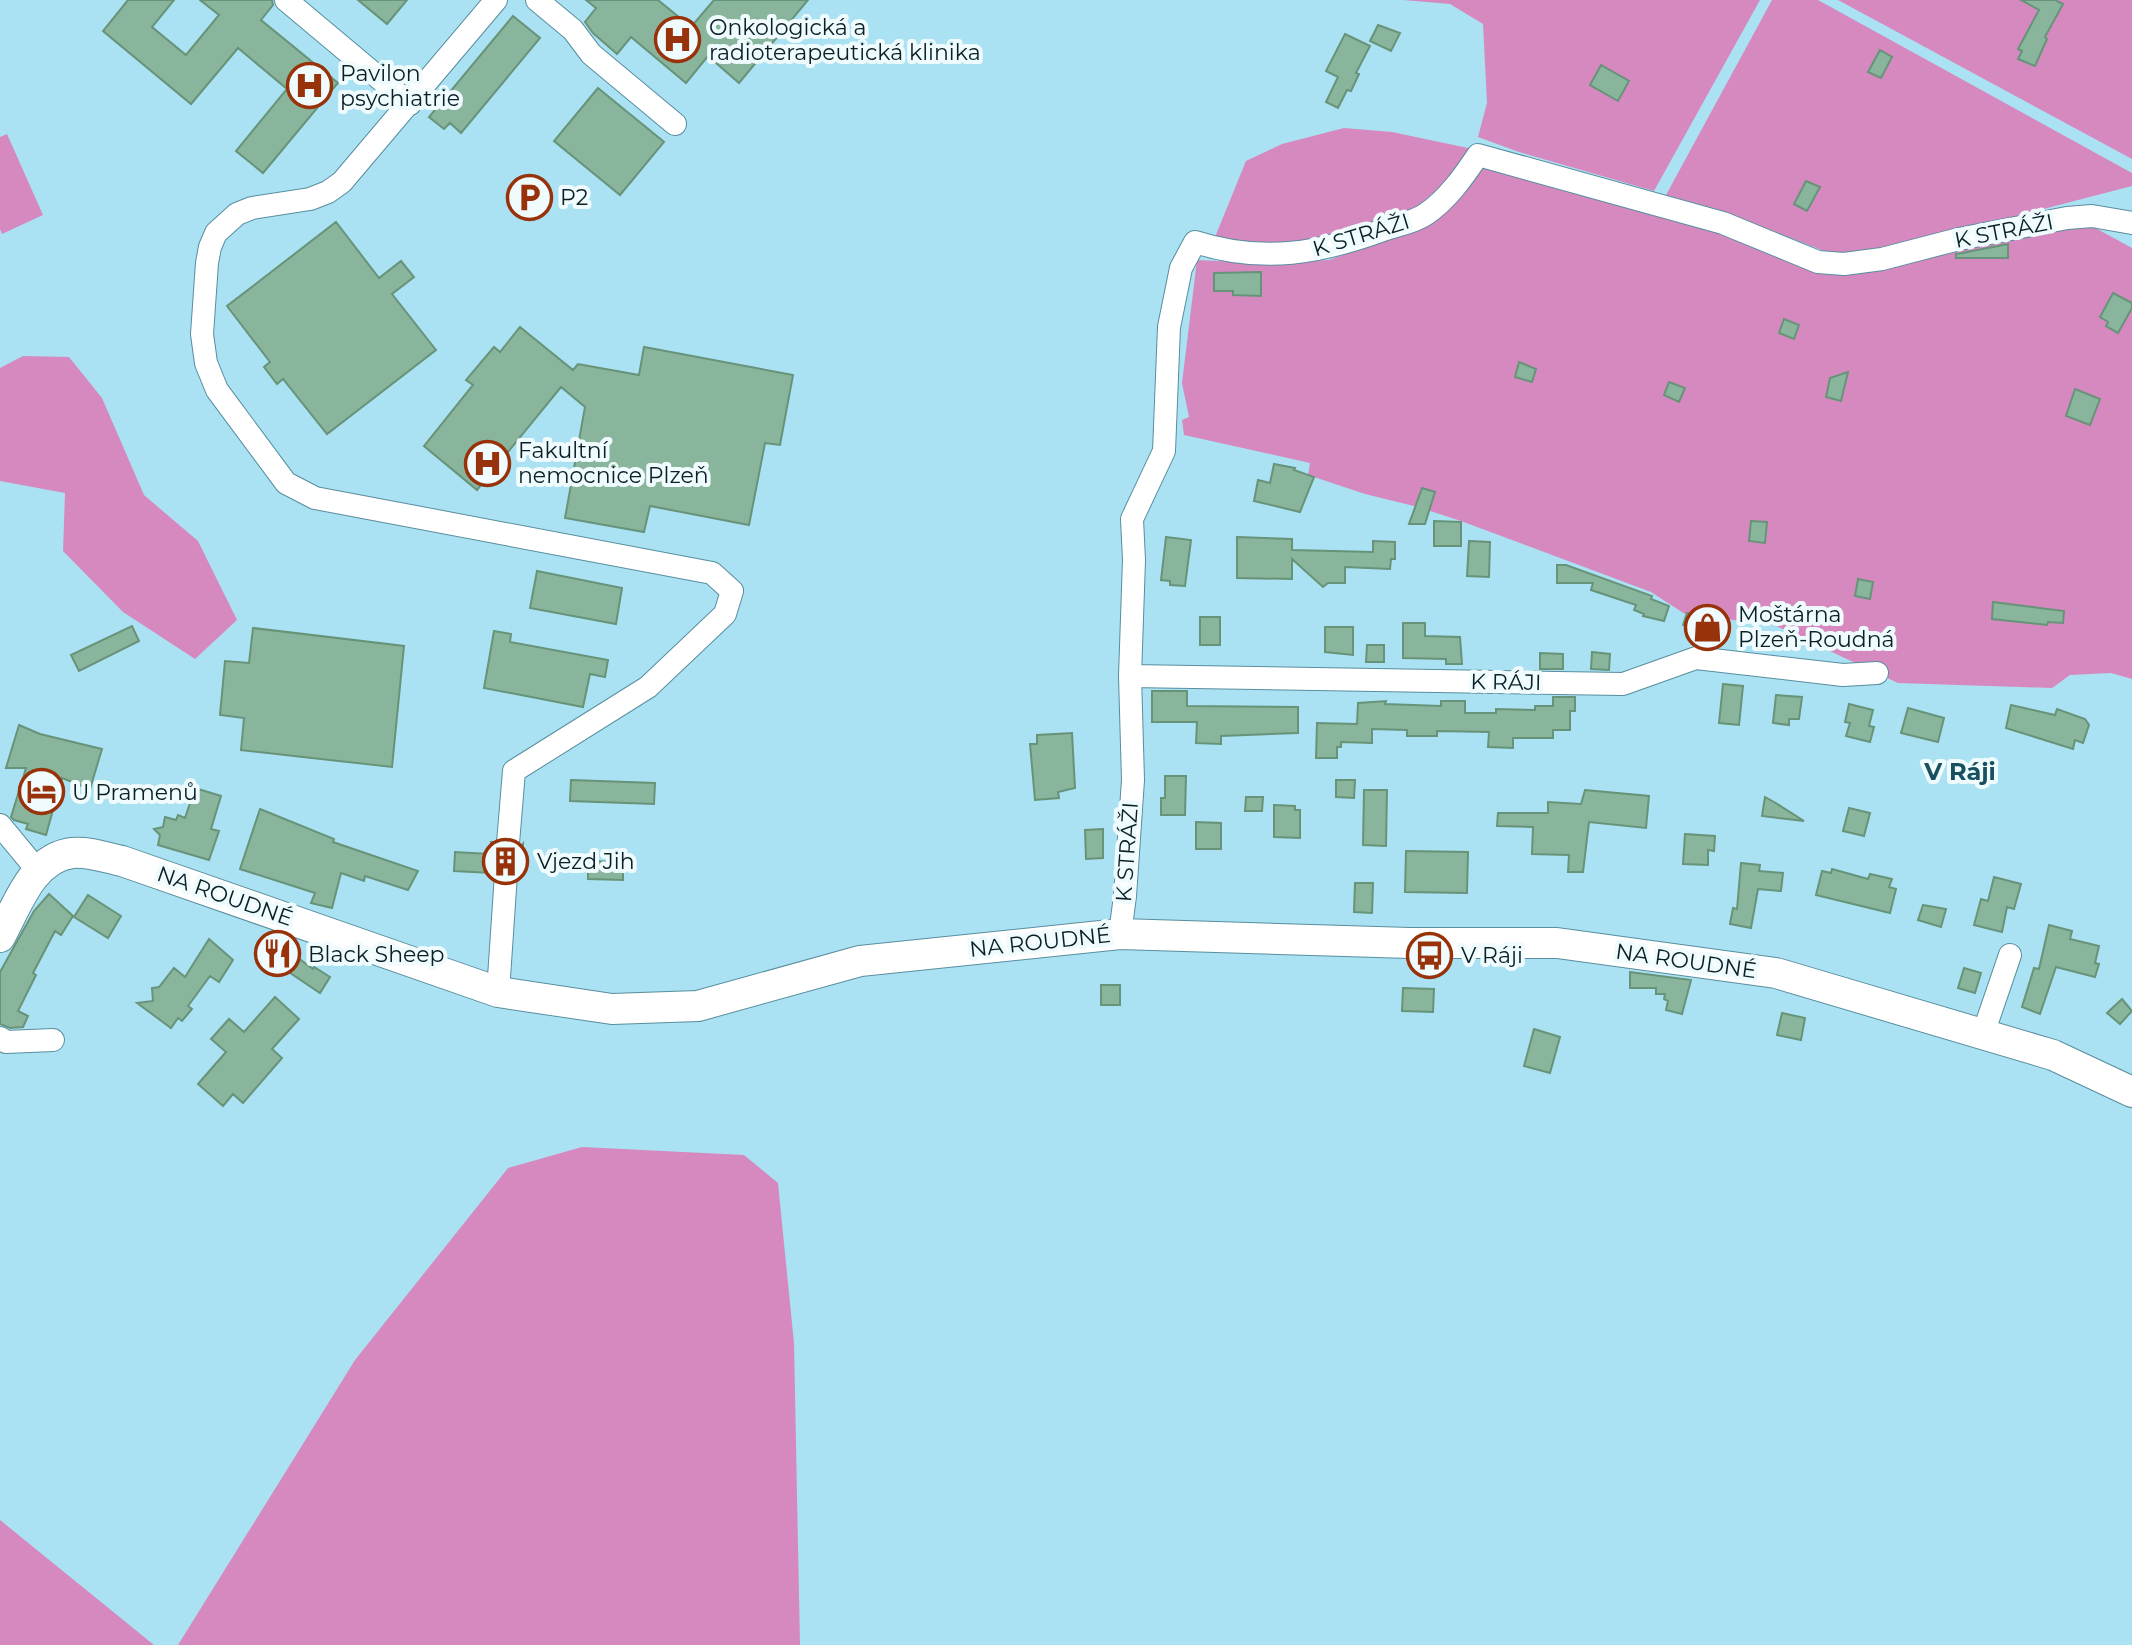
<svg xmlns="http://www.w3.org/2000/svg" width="2132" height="1645" font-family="Montserrat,sans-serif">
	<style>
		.green { fill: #d689bf }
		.building { fill: #88b59b; stroke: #679379; stroke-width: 2 }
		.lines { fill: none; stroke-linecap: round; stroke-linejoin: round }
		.street-tunnel { stroke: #8abbca; stroke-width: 22; stroke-dasharray: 22 11; stroke-linecap: butt }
		.street-casing { stroke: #588e9e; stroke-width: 24 }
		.secondary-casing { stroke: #588e9e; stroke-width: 32 }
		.street { stroke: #fff; stroke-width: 22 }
		.secondary { stroke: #fff; stroke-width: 30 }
		.labels { text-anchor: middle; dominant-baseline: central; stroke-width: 8; stroke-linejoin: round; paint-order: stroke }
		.poi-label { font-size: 22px; fill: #092026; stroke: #f0fbfe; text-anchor: start }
		.street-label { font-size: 22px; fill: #092026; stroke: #f0fbfe }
		.neighbourhood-label { font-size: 24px; font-weight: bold; fill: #18505f; stroke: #f0fbfe }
	</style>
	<rect width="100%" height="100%" fill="#aae2f3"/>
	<!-- green -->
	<path class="green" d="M1403,0h357l-106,191 -135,-39 -41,-15 9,-34 -4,-79 -33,-20z
		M1772,0h46l314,173v13l-276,72 -32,-7 -104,-41 -54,-15z
		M1838,0h294v159z
		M1344,128l48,4 76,16 -2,17 -55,47 -85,32 -78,4 -33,-11 31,-76 36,-17z
		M7,134l36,81 -41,19 -2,-5v-92z
		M1488,164l183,47 148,58 271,-44 42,23v431l-21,-6 -41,2 -18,13 -154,-5 -124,-58 -89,-11 -34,-22 -190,-71 -43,-14 -53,-13 -57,-19 2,-12 -126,-28 -2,-15 7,-3 -7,-34 15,-123 64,3 68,-3 104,-37 45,-52z
		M23,356l46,1 33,41 42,97 54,46 39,79 -42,39 -72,-47 -60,-61 2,-58 -65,-12v-113z
		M582,1147l162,8 34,28 16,160 6,302h-622l177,-285 153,-192z
		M0,1520l154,125h-154z"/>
	<!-- building -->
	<path class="building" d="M128,0h46l-22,27 34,28 33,-40 -19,-15h72l1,5 -12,15 77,63 -75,90 -27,-22 51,-62 -49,-41 -47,56 -88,-73z
		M358,0h49l-20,24z
		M586,0h72l33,27 23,-27h94l-69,83 -31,-27 -22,27 -55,-46 -14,17 -24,-21 -8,-11 11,-14z
		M2021,0h34l8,4 -18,33 2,2 -12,27 -17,-7 4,-8 -4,-2 21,-39z
		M513,16l27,22 -79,95 -11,-10 -6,6 -15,-12z
		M1378,25l22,8 -9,18 -21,-10z
		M1345,34l25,12 -14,27 3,1 -8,17 -4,-1 -9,18 -12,-6 12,-25 -12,-6z
		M1880,50l12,7 -11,21 -13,-6z
		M1601,65l28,16 -11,20 -28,-16z
		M598,88l66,54 -44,53 -66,-54z
		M1806,181l14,6 -13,24 -13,-7z
		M336,222l43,56 22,-17 13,16 -22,17 44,56 -109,84 -44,-55 -6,5 -13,-17 6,-5 -43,-56z
		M2008,244v14h-52v-4l6,-1z
		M1261,272v24l-28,-1v-4h-19v-18z
		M2113,293l19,10v5l-14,25 -12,-7 2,-4 -8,-5z
		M1784,319l15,6 -5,14 -15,-6z
		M520,327l53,43 5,-6 61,11 5,-28 149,28 -13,70 -15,-2 -16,82 -99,-19 -6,26 -79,-14 20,-111 -24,-20 -84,103 -53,-44 49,-61 -7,-5 28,-33 6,5z
		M1519,362l17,7 -4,13 -17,-5z
		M1848,372l-7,29 -15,-4 4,-19z
		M1669,382l16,6 -6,14 -15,-7z
		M2075,389l25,10 -10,26 -24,-9z
		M1274,464l21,4 -1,2 20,7 -14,35 -46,-11 4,-21 12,3z
		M1422,488l13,4 -10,32h-16z
		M1434,521l27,1v24h-27z
		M1751,521l16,1 -2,21 -16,-2z
		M1166,537l25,3 -6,46 -15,-1v-4l-9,-1z
		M1237,537l55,2v11l81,2v-11l22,1v17h-4l-1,10 -45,-2v16h-17l-5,4 -31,-28v20l-55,-1z
		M1469,541l21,1 -1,35 -22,-1z
		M1557,565h9l86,31 -1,3 18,7 -5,15 -21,-5 1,-2 -10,-4 2,-5 -45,-15 2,-7h-36z
		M537,571l85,17 -6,36 -86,-16z
		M1858,579l15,3 -3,17 -15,-3z
		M1993,602l71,9 -1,12 -15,-1 -1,3 -55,-6z
		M1687,613l40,13 -5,13 -39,-14z
		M1200,617h20v28h-20z
		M1403,623h22v13l35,1 2,27h-16v-5l-43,-1z
		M132,626l7,15 -60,30 -8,-16z
		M1325,627h28v28l-28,-3z
		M253,628l151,18 -12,121 -151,-17 3,-32 -24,-3 5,-54 24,2z
		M494,631l17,3 -1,8 98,18 -3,17 -15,-3 -7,33 -99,-19z
		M1367,645h17v17h-18z
		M1592,652l18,2 -1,16 -18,-1z
		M1540,653l23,1v15h-23z
		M1723,684l20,2 -4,39 -20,-2z
		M1152,691h35v15l111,1v26l-77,3v8l-25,-1 1,-21h-45z
		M1776,695l26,2 -3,22h-10v6l-16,-2z
		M1553,697h22v14h-5v19h-17v8h-40v10l-25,-1 1,-15 -52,-1v5h-30v-6l-35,-1v14l-31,-1v5h-4v11h-21l1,-35 40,1 1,-21 28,-2 -1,3 56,2v-5h24v12h31v-4l39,1v-4h18z
		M1849,704l24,6 -4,16 5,1 -4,15 -24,-6 4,-13 -5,-1z
		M2011,705l44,10 2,-6 28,10 4,6 -6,18 -8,-3 -2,9 -67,-21z
		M1908,708l36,10 -6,24 -37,-9z
		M19,725l21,9 62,15 -12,40 -28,-11 -16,57 -20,-6 2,-5 -14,-4 -3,-3 15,-49h-20z
		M1072,733l3,55 -17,4 1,6 -24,2 -5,-56h7v-9z
		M1165,776h21l-1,39h-24v-17h4z
		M571,780l84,3 -1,21 -84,-3z
		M1336,780h19l-1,18 -18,-1z
		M195,788l26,8 -10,33 8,2 -10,29 -51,-15 2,-10 -6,-6 9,-2 2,-10 11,3 2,-5 7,3z
		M1364,790h23l-1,56 -23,-1z
		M1585,790l64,6 -3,32 -57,-6 -6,50h-15l1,-17 -37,-1 1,-27 -36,-1 1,-13h50v-11l33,2z
		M1246,797h17l-1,14h-17z
		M1765,797l9,5 30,19 -42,-5z
		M1274,805l21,1v4h5v28l-26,-1z
		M1849,808l21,5 -6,23 -21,-5z
		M260,809l74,30 -1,3 85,29 -10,19 -43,-14 -1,5 -23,-8 -9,35 -21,-5 4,-10 -75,-24z
		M1196,822l25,1v26h-25z
		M1103,829v29l-17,1 -1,-29z
		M1685,834l30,2 -1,15 -6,-1v15l-25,-1z
		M491,842h3l5,12 9,3 7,-2 8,-11 -2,31 -7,-12 -8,-3 -11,6 -3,7 -38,-2 1,-19 35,2z
		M1406,851l62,1 -1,41 -62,-1z
		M588,861l35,1v18l-35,-1z
		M1741,863l19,2 -1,6 24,2 -2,18 -23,-2 -7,39 -21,-4 3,-16 4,1z
		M1832,869l36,10 2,-5 22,5 -3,8 7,2 -6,24 -74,-18 6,-24 9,2z
		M1994,877l27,7 -7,25 -7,-2 -5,25 -28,-7 7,-26 7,2z
		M1355,883h18l-1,30 -18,-1z
		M49,894l24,22 -12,19 -6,-4 -22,42 3,2 -18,36 10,5 -5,11 -13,1 -10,-4v-52l34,-61z
		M88,895l33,21 -13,22 -34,-21z
		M1923,905l23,4 -5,18 -23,-7z
		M2049,925l23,6 -2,8 29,7 -4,17 4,1 -4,13 -39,-10 -16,47 -18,-7 12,-39 5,1z
		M209,939l24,21 -14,22 -9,-6 -22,30 4,3 -10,12 -4,-3 -7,10 -34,-25 16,-2 -1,-13 7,-1 15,-19 11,9z
		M274,940l39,29 1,-2 16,10 -10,16 -55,-37z
		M1964,968l17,5 -6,20 -17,-5z
		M1630,972l61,8 -9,34 -16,-4 2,-9 -4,-2 1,-5h-9v-6h-26z
		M1101,985h19v20h-19z
		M1403,988l31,1 -1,23 -31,-1z
		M275,997l24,22 -27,30 10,9 -39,45 -10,-9 -10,12 -25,-22 28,-32 -15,-13 18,-20 15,13z
		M2122,999l10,12 -12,13 -13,-11z
		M1782,1013l23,5 -4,22 -24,-5z
		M1534,1029l26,8 -10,36 -26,-7z"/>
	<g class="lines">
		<!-- street-tunnel -->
		<path class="street-tunnel" d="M506,874l2,-31"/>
		<defs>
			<path id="street" d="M286,0l124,104
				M496,0l-154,182 -14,10 -18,7 -58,9 -15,6 -21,19 -6,14 -3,16 -5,71 4,29 11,27 69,93 29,15 397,75 20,18 -7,23 -77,73 -134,84 -6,72
				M537,0l36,30 18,24 84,70
				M1130,676l493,8 73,-26 147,17 34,-2
				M0,825l38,46
				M1120,934l5,-38 8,-116 -3,-104 4,-116 -2,-41 32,-68 5,-124 12,-59 14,-26c68,22 126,11 191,-13 12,-4 29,-7 40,-15 21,-14 38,-38 52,-59l245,68 95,39 26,2 38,-5 77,-20 108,-21 25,-2 40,7
				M498,992l8,-118
				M1983,1034l27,-79
				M0,1038l6,4 47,-2"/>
			<path id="secondary" d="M0,937c17,-31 32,-79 72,-84 16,-2 35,5 50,8l376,131 114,17 86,-3 162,-45 260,-27 290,9h147l219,30 277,82 79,37"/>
		</defs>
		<!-- street casing -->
		<use href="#street" class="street-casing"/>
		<!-- secondary casing -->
		<use href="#secondary" class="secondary-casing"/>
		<!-- street -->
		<use href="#street" class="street"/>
		<!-- secondary -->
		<use href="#secondary" class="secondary"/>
	</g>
	<!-- icons -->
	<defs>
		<symbol id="hospital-ring" viewBox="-11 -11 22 22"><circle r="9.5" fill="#f0fbfe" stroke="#98320a" stroke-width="1.5"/><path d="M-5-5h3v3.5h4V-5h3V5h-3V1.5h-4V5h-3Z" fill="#98320a"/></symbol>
		<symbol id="parking-ring" viewBox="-11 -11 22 22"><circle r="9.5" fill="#f0fbfe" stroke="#98320a" stroke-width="1.5"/><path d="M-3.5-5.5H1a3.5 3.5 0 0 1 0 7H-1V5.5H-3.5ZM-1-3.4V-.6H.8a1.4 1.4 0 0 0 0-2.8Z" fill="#98320a"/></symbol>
		<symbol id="shop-ring" viewBox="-11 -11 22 22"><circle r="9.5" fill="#f0fbfe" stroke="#98320a" stroke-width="1.5"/><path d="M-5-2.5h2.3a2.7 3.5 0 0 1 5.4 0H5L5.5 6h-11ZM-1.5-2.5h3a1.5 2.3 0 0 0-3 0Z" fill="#98320a"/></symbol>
		<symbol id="hotel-ring" viewBox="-11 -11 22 22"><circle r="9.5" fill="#f0fbfe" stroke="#98320a" stroke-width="1.5"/><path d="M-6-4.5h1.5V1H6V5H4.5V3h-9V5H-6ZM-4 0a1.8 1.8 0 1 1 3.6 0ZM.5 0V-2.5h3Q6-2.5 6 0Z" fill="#98320a"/></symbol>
		<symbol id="building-ring" viewBox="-11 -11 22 22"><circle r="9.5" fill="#f0fbfe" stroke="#98320a" stroke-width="1.5"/><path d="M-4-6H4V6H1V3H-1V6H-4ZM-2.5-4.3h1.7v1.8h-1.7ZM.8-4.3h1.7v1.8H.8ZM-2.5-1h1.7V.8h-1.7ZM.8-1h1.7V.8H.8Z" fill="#98320a"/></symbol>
		<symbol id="restaurant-ring" viewBox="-11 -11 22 22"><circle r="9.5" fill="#f0fbfe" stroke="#98320a" stroke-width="1.5"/><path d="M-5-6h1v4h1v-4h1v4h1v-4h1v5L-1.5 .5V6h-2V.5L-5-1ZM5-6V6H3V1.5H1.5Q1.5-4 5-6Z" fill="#98320a"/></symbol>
		<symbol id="bus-ring" viewBox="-11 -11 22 22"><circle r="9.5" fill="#f0fbfe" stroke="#98320a" stroke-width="1.5"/><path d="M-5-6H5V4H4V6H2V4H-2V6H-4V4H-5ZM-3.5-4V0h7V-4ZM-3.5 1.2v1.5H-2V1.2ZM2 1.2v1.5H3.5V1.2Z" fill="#98320a"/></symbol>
	</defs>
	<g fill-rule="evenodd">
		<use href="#hospital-ring" x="652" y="14" width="51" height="51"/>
		<use href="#hospital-ring" x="284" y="60" width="51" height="51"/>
		<use href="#parking-ring" x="504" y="172" width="51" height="51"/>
		<use href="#hospital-ring" x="462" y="438" width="51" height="51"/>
		<use href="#shop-ring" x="1682" y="602" width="51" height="51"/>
		<use href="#hotel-ring" x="16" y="766" width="51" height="51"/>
		<use href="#building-ring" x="480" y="836" width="51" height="51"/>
		<use href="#restaurant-ring" x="252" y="928" width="51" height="51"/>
		<use href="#bus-ring" x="1404" y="930" width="51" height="51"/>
	</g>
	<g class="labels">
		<!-- poi labels -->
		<g class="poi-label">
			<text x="709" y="27">Onkologická a<tspan x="709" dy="25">radioterapeutická klinika</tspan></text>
			<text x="340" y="73">Pavilon<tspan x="340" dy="25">psychiatrie</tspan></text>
			<text x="560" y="197">P2</text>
			<text x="518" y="450">Fakultní<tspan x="518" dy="25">nemocnice Plzeň</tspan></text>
			<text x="1738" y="614">Moštárna<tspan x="1738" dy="25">Plzeň-Roudná</tspan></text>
			<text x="72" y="792">U Pramenů</text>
			<text x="537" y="861">Vjezd Jih</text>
			<text x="308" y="954">Black Sheep</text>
			<text x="1461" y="955">V Ráji</text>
		</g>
		<!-- street labels -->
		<g class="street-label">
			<text transform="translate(2004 231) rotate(-11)">K STRÁŽI</text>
			<text transform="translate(1361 235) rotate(-17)">K STRÁŽI</text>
			<text transform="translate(1506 682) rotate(1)">K RÁJI</text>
			<text transform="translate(1127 852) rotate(-86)">K STRÁŽI</text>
			<text transform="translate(225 896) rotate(19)">NA ROUDNÉ</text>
			<text transform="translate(1040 942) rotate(-6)">NA ROUDNÉ</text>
			<text transform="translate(1686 961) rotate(8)">NA ROUDNÉ</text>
		</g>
		<!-- neighbourhood labels -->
		<g class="neighbourhood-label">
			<text x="1960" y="771">V Ráji</text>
		</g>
	</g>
</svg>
